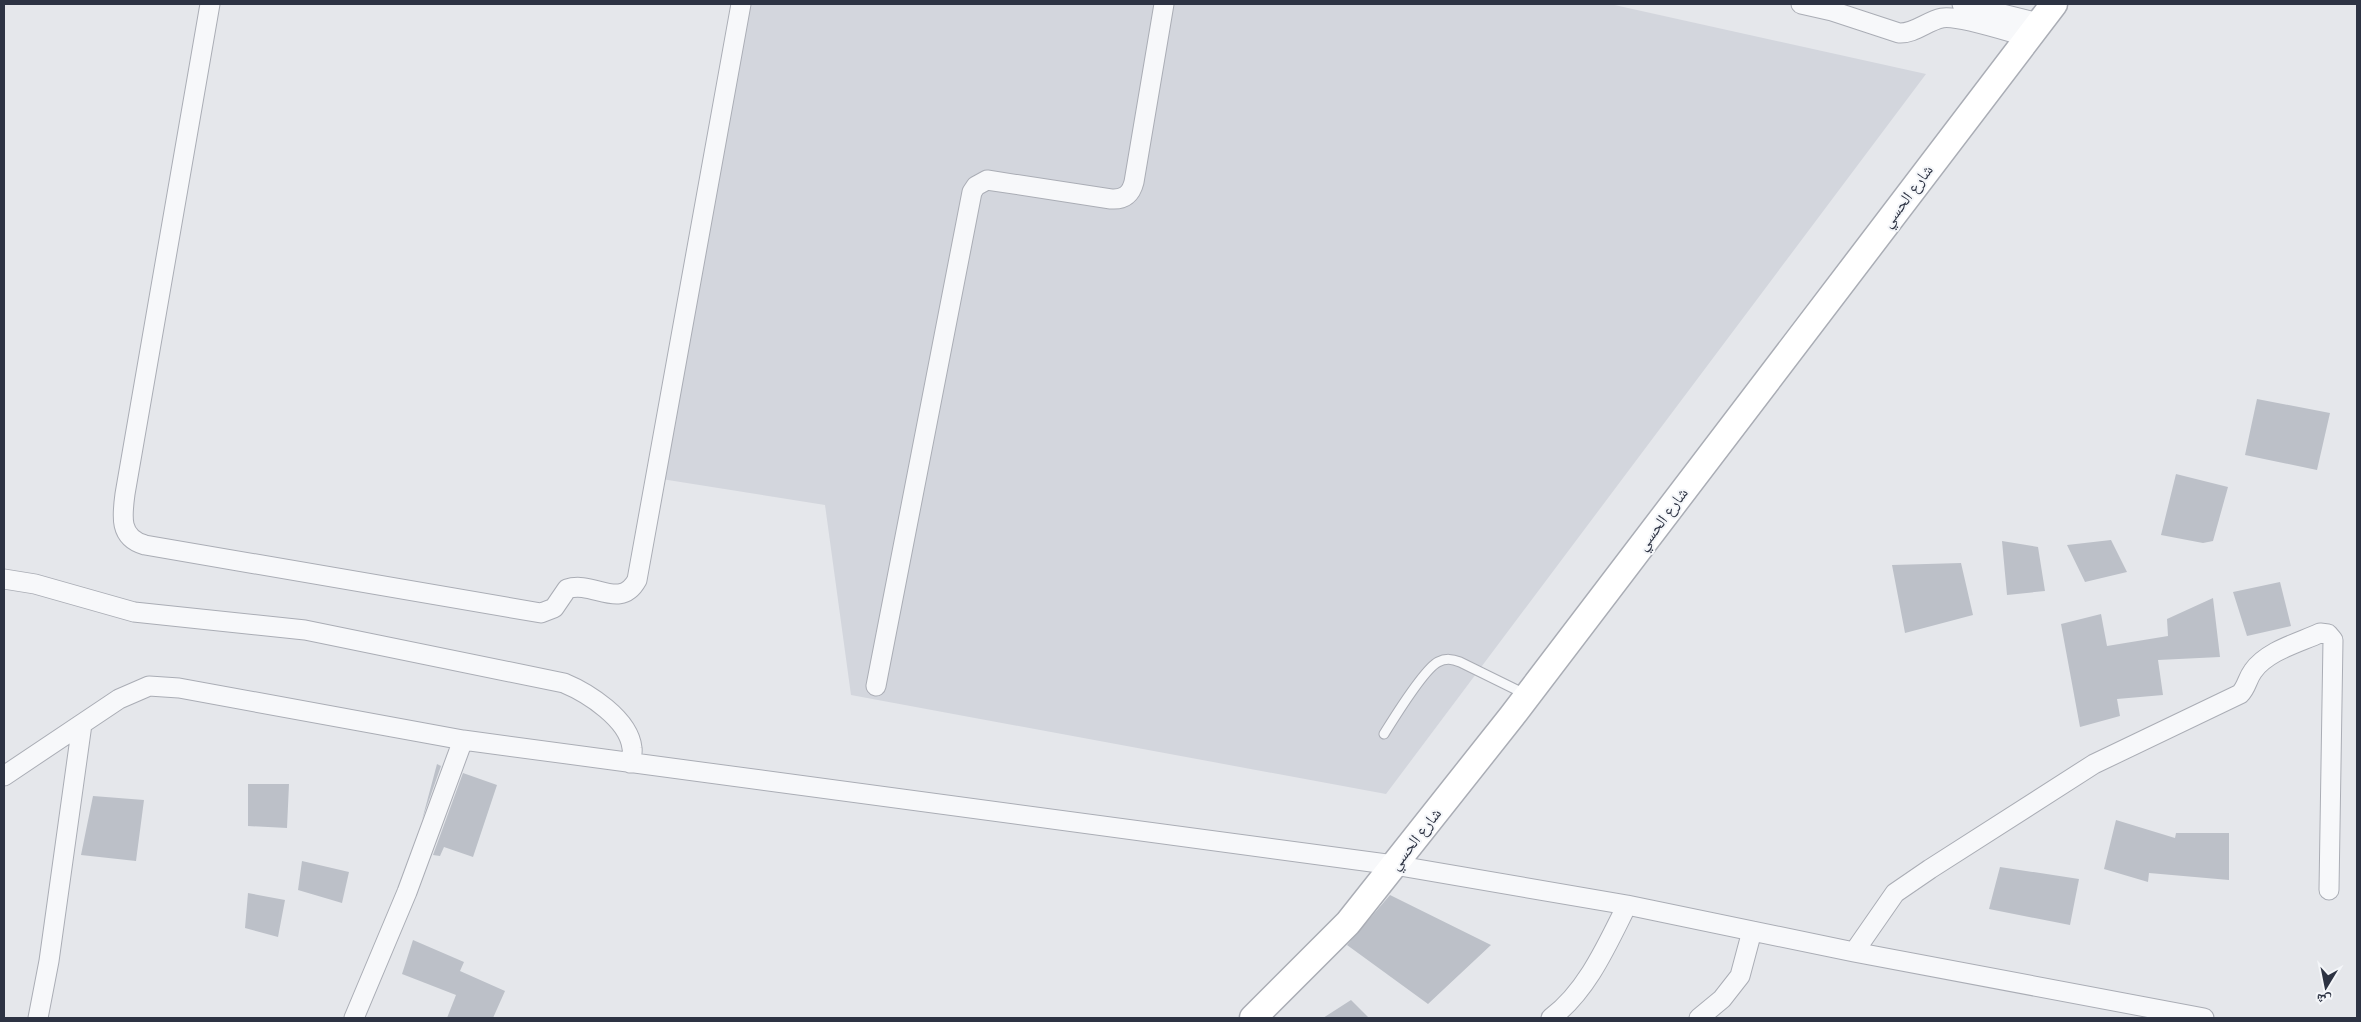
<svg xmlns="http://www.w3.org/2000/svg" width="2361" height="1022" font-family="'Roboto Condensed','Noto Naskh Arabic',sans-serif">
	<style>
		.built { fill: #d3d6dd }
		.building { fill: #bcc0c8 }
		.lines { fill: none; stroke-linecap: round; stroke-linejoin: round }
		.lane-casing { stroke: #aaadb5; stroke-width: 11 }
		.street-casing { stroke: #aaadb5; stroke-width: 21 }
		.secondary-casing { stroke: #aaadb5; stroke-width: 29 }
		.lane { stroke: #f7f8fa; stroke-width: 9 }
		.street { stroke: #f7f8fa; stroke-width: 19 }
		.secondary { stroke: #fff; stroke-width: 26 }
		.labels { text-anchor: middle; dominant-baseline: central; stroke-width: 4; stroke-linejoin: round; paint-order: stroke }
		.street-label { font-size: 16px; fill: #2d3343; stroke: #f4f6f9 }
	</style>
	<rect width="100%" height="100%" fill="#e5e7eb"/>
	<!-- built -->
	<path class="built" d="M747,4h863l316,70 -540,720 -535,-99 -26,-190 -176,-28z"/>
	<!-- building -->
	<path class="building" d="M2257,399l73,14 -13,57 -72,-15z
		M2176,474l52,13 -15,54 -10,2 -42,-8z
		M2111,540l16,32 -42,10 -18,-37z
		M2002,541l36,6 7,44 -38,4z
		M1961,563l12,52 -68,18 -13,-68z
		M2280,582l11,44 -44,10 -14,-44z
		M2213,598l7,59 -62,3 5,35 -46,4 3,17 -40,11 -19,-103 40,-10 6,32 61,-10 -1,-17z
		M437,764l4,2 -19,54z
		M463,773l34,12 -24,72 -29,-10 -4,9 -7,-1z
		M248,784h41l-2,44 -39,-2z
		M93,796l51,4 -8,61 -55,-6z
		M2116,820l59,18 1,-5h53v47l-80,-7 -1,9 -44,-13z
		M302,861l47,11 -7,31 -44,-13z
		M2000,867l79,12 -9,46 -81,-16z
		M248,893l37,7 -7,37 -33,-9z
		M1390,895l101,50 -63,59 -81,-59z
		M413,940l51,22 -4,9 45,20 -12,27h-46l9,-23 -54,-21z
		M1351,1000l18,18h-46z"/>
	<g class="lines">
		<defs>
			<path id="lane" d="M1384,734c10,-16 40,-65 54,-72 8,-4 14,-3 22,0l65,32"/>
			<path id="street" d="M210,4l-85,490c-3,22 -6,44 20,51l396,68 13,-5 13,-19c26,-9 53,22 70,-9l104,-576
				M1801,4l31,7 67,22c15,1 28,-12 43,-15 16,-3 67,14 86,19
				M1962,4l77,19
				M4,579l31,5 99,28 171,18 259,53c24,10 65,36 68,65 1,4 -1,11 -2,15
				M876,686l96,-494 4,-6 11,-6 124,19c13,1 20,-5 23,-17l30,-178
				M4,776l115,-77 30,-13 30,2 284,52 931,125 233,40 227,47 350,66
				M1854,952l41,-59 35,-24 164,-105 146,-70c7,-7 7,-15 13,-23 14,-20 45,-28 67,-38l8,1 5,6 -4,250
				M38,1018l11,-57 33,-237
				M354,1018l53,-126 56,-152
				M1551,1018c36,-27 56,-73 76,-113
				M1699,1018l23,-19 18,-23 12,-45"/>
			<path id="secondary" d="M1253,1018l95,-95 164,-207 542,-712"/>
		</defs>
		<!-- lane casing -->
		<use href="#lane" class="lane-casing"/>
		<!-- street casing -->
		<use href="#street" class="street-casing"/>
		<!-- secondary casing -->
		<use href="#secondary" class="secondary-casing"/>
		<!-- lane -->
		<use href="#lane" class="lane"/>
		<!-- street -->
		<use href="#street" class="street"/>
		<!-- secondary -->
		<use href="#secondary" class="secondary"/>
	</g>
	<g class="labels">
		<!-- street labels -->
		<g class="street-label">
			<text transform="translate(1907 196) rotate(-53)">شارع الحسي</text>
			<text transform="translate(1662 519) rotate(-53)">شارع الحسي</text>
			<text transform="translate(1415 839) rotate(-52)">شارع الحسي</text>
		</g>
	</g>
	<!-- border -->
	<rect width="2361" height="1022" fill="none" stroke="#2d3343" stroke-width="10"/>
	<!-- north arrow -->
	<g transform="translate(2326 987) rotate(190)" stroke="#f4f6f9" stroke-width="4" paint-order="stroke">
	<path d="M0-4L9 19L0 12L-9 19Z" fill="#2d3343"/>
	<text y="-8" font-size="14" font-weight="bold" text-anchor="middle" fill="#2d3343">ش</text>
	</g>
</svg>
